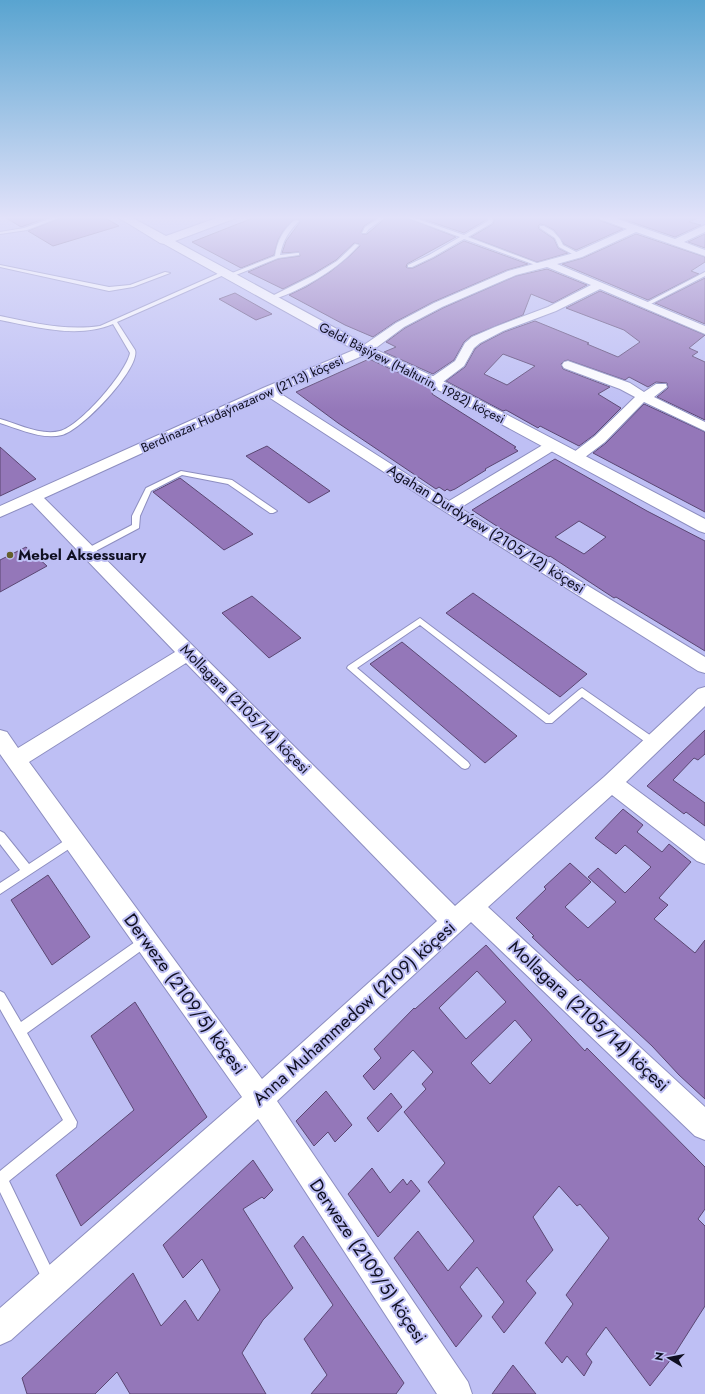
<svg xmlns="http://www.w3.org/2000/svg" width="705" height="1394" font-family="Jost,sans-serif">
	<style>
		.building { fill: #9477b9; stroke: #5b4773; fill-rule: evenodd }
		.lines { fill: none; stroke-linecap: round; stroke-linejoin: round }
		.service-casing { stroke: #8d8ec0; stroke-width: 2 }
		.minor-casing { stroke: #8d8ec0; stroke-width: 2 }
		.tertiary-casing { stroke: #8d8ec0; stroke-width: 2 }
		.service { fill: #fff; fill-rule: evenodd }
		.minor { fill: #fff; fill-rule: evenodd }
		.tertiary { fill: #fff; fill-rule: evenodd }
		.poi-dot { fill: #645f2b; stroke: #bebff4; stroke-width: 1.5 }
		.labels { text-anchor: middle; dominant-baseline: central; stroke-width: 4; stroke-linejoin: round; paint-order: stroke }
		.far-street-label { font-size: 13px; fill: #101022; stroke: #bebff4 }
		.street-label { font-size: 15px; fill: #101022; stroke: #bebff4 }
		.poi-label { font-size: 15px; font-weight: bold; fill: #101022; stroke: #bebff4; text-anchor: start }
		.near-street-label { font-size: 18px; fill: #101022; stroke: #bebff4 }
	</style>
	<rect width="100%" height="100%" fill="#bebff4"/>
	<!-- building -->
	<path class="building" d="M3,216h49l-31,11z
		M65,216h37l17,10 -66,20 -25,-15z
		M258,216h121l-15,10 -3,6 1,2h5l21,-18h14l54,21 -49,27 -1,3 2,1h5l21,-10 30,-17 64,23 -21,6 -74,32 -38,20 -22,15 -28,-12 -56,-30 17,-8 24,-15 21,-17 9,-9 -1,-2 -5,-1 -18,17 -23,14 -30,15 -35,-17 30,-13 22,-3 -1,-4 -17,1 4,-12 14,-19 -1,-2 -5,-1 -11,12 -5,9 -4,15 -33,13 -49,-26z
		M414,216h72v4l-22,13z
		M493,216h101l2,3 27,10 -47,21 -12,-6 -10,-14 -9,-5 -5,-1 -2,2 1,3 15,10 4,9 10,5 -31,9 -66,-25 22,-13 1,-4z
		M614,216h87l-12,6 12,3 -26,12z
		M636,234l69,23v5l-14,9 8,3 -51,26 -86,-36 21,-6z
		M705,234v14l-17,-6z
		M547,269l40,16 -34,18 -22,-9 -8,21 -52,21 -7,6 -10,18 -21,14 -49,-22 12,-5 -10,-5 19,-14 38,-20 73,-32z
		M705,278v46l-50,-21z
		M600,291l105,44 -16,13 9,4 -6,4 13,6v58l-48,-23 11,-9 -1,-5 -11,-1 -8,5 -19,-10 -4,3 -57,-20 -4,1 -3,3 2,5 47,18 -12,7 23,14 -27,27 -15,11 -39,-20 -2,2 -32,-18 -3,1 -57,-30 19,-14 10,-18 6,-5 23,-12 31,-11 54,22 -2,1 31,13 22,-15 -16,-12 -58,-22zM503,354l32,12 -28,19 -23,-11z
		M235,293l37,21 -16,6 -37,-21z
		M369,359l65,30 -2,5 84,53 -2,1 4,3 -33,18 1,1 -31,19 -5,2 -3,-2 -2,2 -6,-4 -3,2 -98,-66 -42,-31z
		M644,404l61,28v80l-112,-59 13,-10z
		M267,446l63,45 -21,12 -63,-47z
		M0,447l36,32 -36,17z
		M555,459l92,52 58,30v110l-89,-54 -2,1 -64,-42 -1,1 -43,-25 -34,-22zM579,521l27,16 -22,17 -29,-17z
		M180,478l73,56 -29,16 -71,-58z
		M26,547l21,19 -47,26v-32z
		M473,593l114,81 -27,23 -114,-84z
		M252,596l49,42 -32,20 -47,-45z
		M402,642l115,94 -32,27 -115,-99z
		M705,730v24l-7,6 -4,-2 -21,22 32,23v23l-19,-14 -2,2 -37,-28z
		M623,809l20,16 -6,7 25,20 7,-8 22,18 -32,36 9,7 -14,14 41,34 10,-13v159l-26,-24 -27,-29 -72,-67 -2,2 -46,-44 2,-1 -18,-18 30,-29 -2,-2 26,-24 21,19 -26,25 23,21 28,-26 -28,-25 10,-9 27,25 26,-26 -26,-22 -9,9 -21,-16z
		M48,875l42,62 -38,28 -41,-65z
		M486,945l99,106 2,-3 118,119v42l-7,10 7,7v80l-33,52 -22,28 -44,-59 -20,27 6,8 -8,14 -17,-20 -5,7 -17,-20 28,-39 -7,-9 43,-57 -29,-34 -3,2 -18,-20 -26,31 20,33 -27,31 10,12 -32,40 -12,-16 12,-15 -27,-35 -17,20 22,29 -26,31 -62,-89 24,-27 30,40 26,-30 -46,-59 17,-19 -41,-51 22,-23 -4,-5 11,-12 -20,-22 -39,40 -11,-14 18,-18 -7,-9 40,-41 1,1zM477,971l29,31 -40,37 -27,-31zM515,1020l17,20 -42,44 -19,-21z
		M135,1002l72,115 -126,109 -25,-51 78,-65 -43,-74z
		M326,1091l26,34 -17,17 -7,-10 -14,14 -18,-25z
		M391,1093l11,14 -24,25 -11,-14z
		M253,1160l20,30 -9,9 -2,-2 -19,12 50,79 -30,32 -21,33 24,41h-136l-13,-22 -22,22h-68l-5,-16 111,-105 28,53 24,-26 13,21 22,-31 -18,-31 -19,19 -20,-33z
		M372,1168l18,25 13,-14 4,6 4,-5 9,11 -42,46 -30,-43z
		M303,1236l101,147 -8,11h-85l16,-19 -23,-36 29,-34 -39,-59z
		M513,1365l23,29h-44z"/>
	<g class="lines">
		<defs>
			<path id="service" d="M57,216h7l-37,14 -27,4v-2l24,-4z
				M382,216h5l-18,13 -3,4h-4l3,-6z
				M403,216h6l55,19 24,-14 -1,-5h4l2,4 -1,3 -24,14 74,28 -4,1 -74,-27 -31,18 -21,10h-4v-2l21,-10 31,-18z
				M295,220l4,1c-10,10 -16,19 -19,34l17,-2h2v2l-21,3 -47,19h-4v-2l48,-19c2,-14 8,-27 20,-36z
				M540,226h4l9,5 7,8 3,6 17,9v2h-4l-17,-9 -4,-9 -15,-10z
				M355,244l4,1c-22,25 -58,46 -90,56l-3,-2 48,-24 23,-14z
				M0,265l109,22 21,-2 35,-13 5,1 -37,14 -24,4 -109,-24z
				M224,271l3,2 -1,1 -109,48 18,28c6,18 -54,81 -73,85 -20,5 -43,-6 -62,-12v-4c18,5 41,17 60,12 20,-5 66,-58 70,-78l-17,-29c-35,15 -77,3 -113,-4v-4c33,7 66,15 100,10z
				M705,272v4l-58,30 -5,-1z
				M181,471l51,9 45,31 -4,2h-3l-42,-29 -46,-9 -31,16 -11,25 -1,12 -47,25h-6v-4l46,-24v-9l14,-28z
				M420,618l129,97 30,-25 3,-2 75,52 2,3 -2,3 -3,1 -3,-1 -69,-49 -30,26h-6l-126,-98 -63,43 111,94 2,3 -2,3 -3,1 -3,-1 -115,-100 1,-2z
				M0,831l4,2 25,31 41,-27 4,-2 4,2 1,3 -1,3 -78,51v-11l20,-13 -20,-26z
				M145,935l4,2 2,4 -2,4 -122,88 50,89 -1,5 -67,54 48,99 -2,5 -5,2 -5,-2 -45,-93v-21l63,-51 -63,-111v-18l4,2 17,29z"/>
			<path id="minor" d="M595,216h14l66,23 30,-14v7l-21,10 21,8v6l-69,-24 -54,25 -25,7 148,62v8l-105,-45 -44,22 -53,20 -23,12 -6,5 -10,18 -25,19h-10l-1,-3 1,-3 26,-18 10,-18 7,-6 23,-10 53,-20 43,-22 -44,-18 -31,8 -74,32 -38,20 -35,26 -91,39 171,109 97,-58 5,-1 5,1 2,3 -2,3 -96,59 245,149v16l-7,-2 -254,-160 -177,-115 -223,102 411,408 149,-129 94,-88 7,-2v19l-79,76 79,59v23l-8,-3 -85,-66 -124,112 217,200v33l-10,-4 -224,-214 -194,179 191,281 4,12h-35l-179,-275 -247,221 -11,5v-37l242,-211 -242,-343v-24l7,2 11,16 157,-96 -143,-149 -32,14v-11l263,-118 98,-41 35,-24 38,-20 74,-32 66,-18 53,-24 -30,-11zM186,663l251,258 -175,158 -233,-317z
				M568,361l62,22 14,9 12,-8h10l1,3 -13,10 51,25v9l-61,-29 -39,40 -25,19 -5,1 -5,-1 -2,-3 2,-3 25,-19 40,-39 -15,-8 -56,-21 -2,-3 2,-3z"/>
			<path id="tertiary" d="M116,216h13l37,20 56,-20h15l-1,2 -61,23 195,106 69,32 266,140v14l-6,-2 -270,-146 -69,-32 -196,-109 -4,-1z"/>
		</defs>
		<!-- service casing -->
		<use href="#service" class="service-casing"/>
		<!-- minor casing -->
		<use href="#minor" class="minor-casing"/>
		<!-- tertiary casing -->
		<use href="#tertiary" class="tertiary-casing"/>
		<!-- service -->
		<use href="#service" class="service"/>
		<!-- minor -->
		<use href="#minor" class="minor"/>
		<!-- tertiary -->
		<use href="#tertiary" class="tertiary"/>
	</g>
	<!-- sky -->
	<linearGradient id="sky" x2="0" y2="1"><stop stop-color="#59a4d0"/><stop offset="0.53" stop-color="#e2e2fa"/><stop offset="1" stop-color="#e2e2fa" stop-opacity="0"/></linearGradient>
	<rect width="705" height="411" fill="url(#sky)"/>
	<!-- markers -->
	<circle class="poi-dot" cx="10" cy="555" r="4"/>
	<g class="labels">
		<!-- far-street labels -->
		<g class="far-street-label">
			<text transform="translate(412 373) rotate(27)">Geldi Bäşiýew (Halturin, 1982) köçesi</text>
			<text transform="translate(242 404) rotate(-24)">Berdinazar Hudaýnazarow (2113) köçesi</text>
		</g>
		<!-- street labels -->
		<g class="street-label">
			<text transform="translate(486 529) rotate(32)">Agahan Durdyýew (2105/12) köçesi</text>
			<text transform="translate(245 709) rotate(45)">Mollagara (2105/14) köçesi</text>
		</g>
		<!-- poi labels -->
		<g class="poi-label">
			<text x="18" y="555">Mebel Aksessuary</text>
		</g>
		<!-- near-street labels -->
		<g class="near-street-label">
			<text transform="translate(185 994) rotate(54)">Derweze (2109/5) köçesi</text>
			<text transform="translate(354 1013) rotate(-42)">Anna Muhammedow (2109) köçesi</text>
			<text transform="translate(589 1016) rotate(43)">Mollagara (2105/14) köçesi</text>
			<text transform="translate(368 1261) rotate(56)">Derweze (2109/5) köçesi</text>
		</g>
	</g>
	<!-- north arrow -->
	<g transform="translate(669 1358) rotate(280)" stroke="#bebff4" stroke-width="3" paint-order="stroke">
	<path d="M0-3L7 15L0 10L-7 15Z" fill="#101022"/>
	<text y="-6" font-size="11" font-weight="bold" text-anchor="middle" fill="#101022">N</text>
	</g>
</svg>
